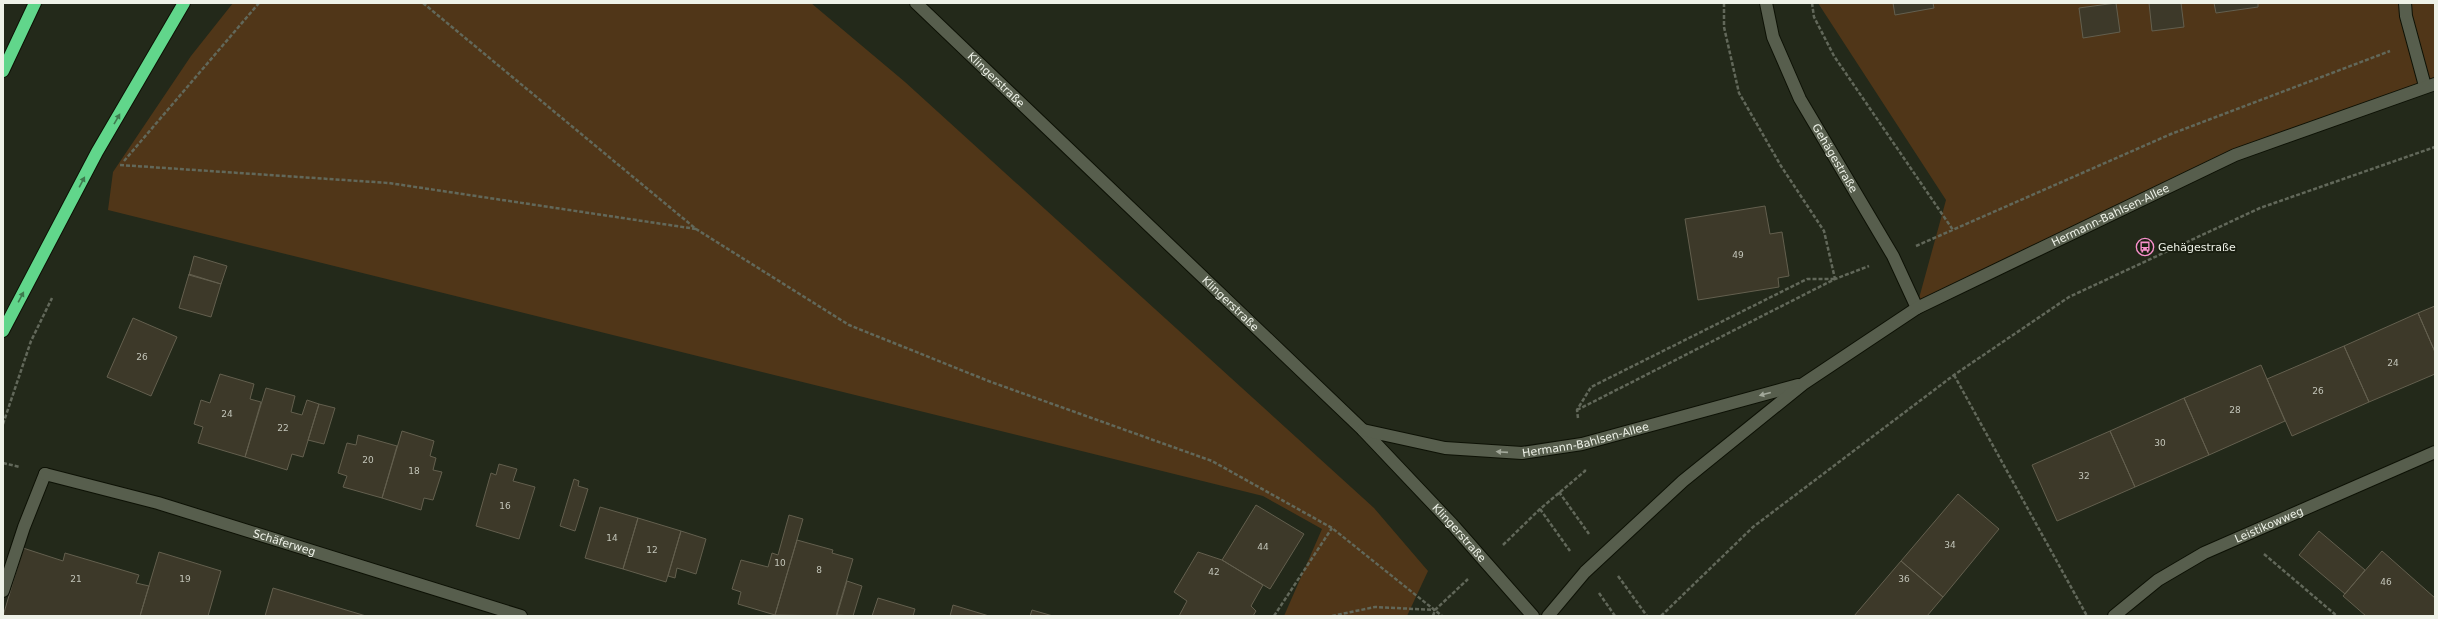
<svg xmlns="http://www.w3.org/2000/svg" width="2438" height="619" font-family="'DejaVu Sans',sans-serif">
	<style>
		.green { fill: #503618 }
		.building { fill: #3d3929; stroke: #635f4e }
		.lines { fill: none; stroke-linecap: round; stroke-linejoin: round }
		.lane-casing { stroke: #0d1105; stroke-width: 14 }
		.street-casing { stroke: #0d1105; stroke-width: 14 }
		.secondary-casing { stroke: #0d1105; stroke-width: 14 }
		.highway-casing { stroke: #0d1105; stroke-width: 14 }
		.path { stroke: #62685a; stroke-width: 2.5; stroke-dasharray: 4 2; stroke-linecap: butt }
		.lane { stroke: #575e4d; stroke-width: 12 }
		.street { stroke: #575e4d; stroke-width: 12 }
		.secondary { stroke: #575e4d; stroke-width: 12 }
		.highway { stroke: #61d68b; stroke-width: 12 }
		.oneway { fill: #3e7a4e }
		.oneway2 { fill: #a2a89a }
		.labels { text-anchor: middle; dominant-baseline: central; stroke-width: 4; stroke-linejoin: round; paint-order: stroke }
		.number-label { font-size: 9px; fill: #c2c4b8 }
		.street-label { font-size: 11px; fill: #eef2e8; stroke: #1a1f11 }
		.poi-label { font-size: 11px; fill: #eef2e8; stroke: #1a1f11; text-anchor: start }
	</style>
	<rect width="100%" height="100%" fill="#23291a"/>
	<!-- green -->
	<path class="green" d="M233,3h578l94,79 469,426 54,63 -21,45h-123l38,-87 -59,-33 -1155,-286 5,-38 78,-116z
		M1818,3h617v81l-200,71 -317,147 28,-102z"/>
	<!-- building -->
	<path class="building" d="M1893,3h40l1,5 -39,7z
		M2116,3l4,29 -37,6 -4,-30z
		M2149,3h32l3,24 -32,4z
		M2214,3h44v4l-42,6z
		M1765,206l5,28 12,-2 7,44 -11,2 1,9 -81,13 -13,-81z
		M194,256l33,10 -6,18 -32,-9z
		M189,274l32,10 -10,33 -32,-9z
		M2435,306v46l-17,-39z
		M2418,313l17,39v22l-66,28 -25,-56z
		M133,318l44,19 -26,59 -44,-19z
		M2344,346l25,56 -77,34 -25,-57z
		M2261,365l24,56 -76,34 -25,-57z
		M220,374l34,10 -4,15 11,3 -16,55 -47,-14 5,-16 -9,-3 7,-24 9,3z
		M266,388l29,8 -4,16 11,3 5,-15 12,4 -16,53 -11,-3 -5,16 -42,-13z
		M2184,398l25,57 -74,32 -25,-56z
		M319,404l16,4 -11,36 -16,-4z
		M402,431l32,10 -4,15 6,2 -3,12 9,2 -9,28 -9,-2 -3,12 -39,-12z
		M2110,431l25,56 -78,34 -25,-56z
		M358,435l39,11 -15,52 -39,-11 4,-11 -9,-3 9,-30 9,2z
		M499,464l18,5 -4,12 22,6 -16,52 -43,-13 15,-53 5,2z
		M574,479l5,2 -1,5 10,3 -13,42 -15,-5z
		M1958,494l41,35 -56,68 -42,-36z
		M1256,505l48,29 -34,55 -48,-29z
		M600,507l38,11 -15,51 -38,-11z
		M789,515l14,4 -28,96 -37,-11 3,-12 -9,-3 9,-29 27,7 4,-14 6,2z
		M638,518l43,13 -15,51 -43,-13z
		M681,531l25,8 -10,35 -19,-6 -2,10 -7,-2z
		M2319,531l46,39 -20,24 -46,-39z
		M797,540l36,10 -1,3 21,6 -17,57 -61,-1z
		M23,548l40,13 2,-8 74,22 -3,8 13,3 -9,30h-137z
		M2382,551l53,47v18h-69l-23,-20z
		M159,552l62,19 -13,45h-68z
		M1198,552l24,8 41,25 -12,21 5,5 -3,5h-74l8,-15 -13,-9z
		M1901,561l42,36 -16,19h-73z
		M847,581l15,5 -9,30 -16,-1z
		M273,588l93,28h-101z
		M878,598l37,11 -2,7h-41z
		M953,605l36,11h-39z
		M1032,610l21,6h-23z"/>
	<g class="lines">
		<defs>
			<path id="lane" d="M2405,3l1,13 19,70
				M3,591l21,-64 21,-53"/>
			<g id="street">
				<path id="s1" d="M45,474l113,29 363,113"/>
				<path id="s2" d="M2114,616l44,-36 46,-27 231,-101"/>
			</g>
			<g id="secondary">
				<path id="s3" d="M916,3l447,427 89,94 81,92"/>
				<path id="s4" d="M1766,3l7,34 27,62 93,157 24,52"/>
				<path id="s5" d="M1363,430l82,18 77,5 60,-9 216,-59"/>
				<path id="s6" d="M1548,616l37,-44 98,-91 120,-97 114,-76 318,-153 200,-71"/>
			</g>
			<path id="highway" d="M3,71l32,-68
				M3,331l94,-179 87,-149"/>
		</defs>
		<!-- lane casing -->
		<use href="#lane" class="lane-casing"/>
		<!-- street casing -->
		<use href="#street" class="street-casing"/>
		<!-- secondary casing -->
		<use href="#secondary" class="secondary-casing"/>
		<!-- highway casing -->
		<use href="#highway" class="highway-casing"/>
		<!-- path -->
		<path class="path" d="M423,3l273,226 153,96 142,57 221,79 120,67 110,88
			M1724,3v24l15,66 42,73 43,65 11,48
			M1812,3l2,14 20,39 119,174
			M124,161l135,-158
			M120,165l269,18 307,46
			M1916,246l255,-112 219,-83
			M1954,375l133,241
			M1577,410l258,-131 34,-13
			M1578,418l-1,-8 14,-23 216,-108h28
			M3,424l28,-83 21,-43
			M3,463l17,4
			M1559,492l30,42
			M1540,509l30,42
			M1503,545l37,-36 45,-38v-2
			M2264,554l73,62
			M1618,576l29,40
			M1599,593l16,23
			M1274,616l58,-88
			M1332,616l43,-9 60,3
			M1433,616l2,-6 33,-31
			M1661,616l92,-89 201,-152 115,-78 191,-89 175,-61"/>
		<!-- lane -->
		<use href="#lane" class="lane"/>
		<!-- street -->
		<use href="#street" class="street"/>
		<!-- secondary -->
		<use href="#secondary" class="secondary"/>
		<!-- highway -->
		<use href="#highway" class="highway"/>
	</g>
	<!-- one-way arrows -->
	<defs><path id="oneway-solid" d="M-6-.8H1V-3.2L6.5 0L1 3.2V.8H-6Z"/></defs>
	<g class="oneway">
		<use href="#oneway-solid" transform="translate(117 119) rotate(-60)"/>
		<use href="#oneway-solid" transform="translate(82 182) rotate(-62)"/>
		<use href="#oneway-solid" transform="translate(21 297) rotate(-62)"/>
	</g>
	<g class="oneway2">
		<use href="#oneway-solid" transform="translate(1765 394) rotate(165)"/>
		<use href="#oneway-solid" transform="translate(1502 452) rotate(-176)"/>
	</g>
	<!-- icons -->
	<defs>
		<symbol id="bus-ring" viewBox="-11 -11 22 22"><circle r="9.5" fill="#1a1f11" stroke="#f890cc" stroke-width="1.5"/><path d="M-5-6H5V4H4V6H2V4H-2V6H-4V4H-5ZM-3.5-4V0h7V-4ZM-3.5 1.2v1.5H-2V1.2ZM2 1.2v1.5H3.5V1.2Z" fill="#f890cc"/></symbol>
	</defs>
	<g fill-rule="evenodd">
		<use href="#bus-ring" x="2135" y="237" width="20" height="20"/>
	</g>
	<g class="labels">
		<!-- number labels -->
		<g class="number-label">
			<text x="1738" y="255">49</text>
			<text x="142" y="357">26</text>
			<text x="2393" y="363">24</text>
			<text x="2318" y="391">26</text>
			<text x="2235" y="410">28</text>
			<text x="227" y="414">24</text>
			<text x="283" y="428">22</text>
			<text x="2160" y="443">30</text>
			<text x="368" y="460">20</text>
			<text x="414" y="471">18</text>
			<text x="2084" y="476">32</text>
			<text x="505" y="506">16</text>
			<text x="612" y="538">14</text>
			<text x="1950" y="545">34</text>
			<text x="1263" y="547">44</text>
			<text x="652" y="550">12</text>
			<text x="780" y="563">10</text>
			<text x="819" y="570">8</text>
			<text x="1214" y="572">42</text>
			<text x="76" y="579">21</text>
			<text x="185" y="579">19</text>
			<text x="1904" y="579">36</text>
			<text x="2386" y="582">46</text>
		</g>
		<!-- street labels -->
		<g class="street-label">
			<text stroke="none"><textPath href="#s3" startOffset="111">Klingerstraße</textPath></text>
			<text stroke="none"><textPath href="#s4" startOffset="171">Gehägestraße</textPath></text>
			<text stroke="none"><textPath href="#s6" startOffset="697">Hermann-Bahlsen-Allee</textPath></text>
			<text stroke="none"><textPath href="#s3" startOffset="435">Klingerstraße</textPath></text>
			<text stroke="none"><textPath href="#s5" startOffset="226">Hermann-Bahlsen-Allee</textPath></text>
			<text stroke="none"><textPath href="#s2" startOffset="181">Leistikowweg</textPath></text>
			<text stroke="none"><textPath href="#s3" startOffset="759">Klingerstraße</textPath></text>
			<text stroke="none"><textPath href="#s1" startOffset="249">Schäferweg</textPath></text>
		</g>
		<!-- poi labels -->
		<g class="poi-label">
			<text x="2158" y="247">Gehägestraße</text>
		</g>
	</g>
	<!-- border -->
	<rect width="2438" height="619" fill="none" stroke="#eef2e8" stroke-width="8"/>
</svg>
